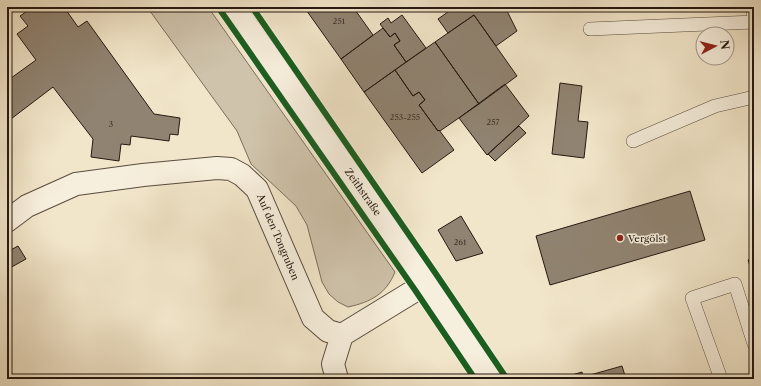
<svg xmlns="http://www.w3.org/2000/svg" width="761" height="386" font-family="'Libre Caslon Text',serif">
	<style>
		.green { fill: #cfc3ab; stroke: #7a6e5e }
		.building { fill: #908371; stroke: #251811 }
		.lines { fill: none; stroke-linecap: round; stroke-linejoin: round }
		.lane-casing { stroke: #584c3f; stroke-width: 14 }
		.street-casing { stroke: #584c3f; stroke-width: 24 }
		.secondary-casing { stroke: #251811; stroke-width: 24 }
		.lane { stroke: #f7efdd; stroke-width: 13 }
		.street { stroke: #f7efdd; stroke-width: 22 }
		.secondary { stroke: #f7efdd; stroke-width: 22 }
		.cycleway-casing { stroke: #f7efdd; stroke-width: 8 }
		.cycleway { stroke: #1b5e20; stroke-width: 6 }
		.poi-dot { fill: #8f2418; stroke: #f7efdd; stroke-width: 1.5 }
		.labels { text-anchor: middle; dominant-baseline: central; stroke-width: 3; stroke-linejoin: round; paint-order: stroke }
		.number-label { font-size: 8px; fill: #403329 }
		.street-label { font-size: 10px; fill: #251811; stroke: #f7efdd }
		.poi-label { font-size: 10px; fill: #251811; stroke: #f7efdd; text-anchor: start }
	</style>
	<rect width="100%" height="100%" fill="#f2e6ca"/>
	<filter id="stains"><feTurbulence type="fractalNoise" baseFrequency=".005" numOctaves="4"/><feColorMatrix values="0 0 0 0 .2 0 0 0 0 .09 0 0 0 0 .02 0 0 0 .5 -.17"/></filter>
	<radialGradient id="worn" r=".72"><stop offset=".6" stop-color="#630" stop-opacity="0"/><stop offset="1" stop-color="#630" stop-opacity=".3"/></radialGradient>
	<!-- green -->
	<path class="green" d="M147,7h61l187,265c-9,22 -24,30 -47,35l-10,-5 -9,-8 -7,-12 -15,-57 -11,-19 -45,-42 -14,-33z"/>
	<!-- building -->
	<path class="building" d="M33,7h31l14,20 9,-6 67,93 26,4 -2,17 -8,-1 -1,7 -38,-5 -1,9 -9,-1 -2,17 -28,-4 2,-18 -40,-52 -46,35v-41l29,-21 -19,-26 11,-8 -8,-10z
		M304,7h49l20,28 -32,24z
		M455,7h50l12,24 -21,15 -22,-31 -26,18 -10,-14z
		M402,15l24,33 -20,14 -12,-17 6,-4 -5,-8 -5,4 -10,-13 8,-6 3,5z
		M474,15l43,61 -38,28 -44,-62z
		M383,28l7,9 5,-4 5,8 -6,4 12,17 -42,30 -23,-33z
		M435,42l44,62 -39,27 -1,-1 -1,1 -19,-26 6,-5 -6,-8 -6,4 -18,-26z
		M395,70l18,26 6,-4 6,8 -6,5 19,26 1,-1 15,20 -32,23 -58,-81z
		M560,83l22,3 -4,35 10,1 -4,36 -32,-4z
		M505,84l24,32 -42,39 -28,-37z
		M519,126l7,7 -31,28 -7,-7z
		M690,191l15,49 -155,45 -14,-49z
		M461,216l22,37 -27,8 -18,-31z
		M18,246l8,13 -18,10 -1,-17z
		M754,258v20l-6,-18z
		M622,366l4,13h-63l-1,-1 20,-6 1,5z"/>
	<g class="lines">
		<defs>
			<path id="lane" d="M753,7l1,14
				M590,29l164,-7
				M633,141l82,-35 39,-9
				M721,379l-29,-81 43,-14 19,60"/>
			<path id="street" d="M7,221l20,-15 49,-22 67,-9 74,-7 14,1 11,6 15,14 56,129 15,13 14,4 85,-52
				M337,379l-4,-15 9,-29"/>
			<path id="secondary" d="M234,7l193,276 63,96"/>
		</defs>
		<!-- lane casing -->
		<use href="#lane" class="lane-casing"/>
		<!-- street casing -->
		<use href="#street" class="street-casing"/>
		<!-- secondary casing -->
		<use href="#secondary" class="secondary-casing"/>
		<!-- lane -->
		<use href="#lane" class="lane"/>
		<!-- street -->
		<use href="#street" class="street"/>
		<!-- secondary -->
		<use href="#secondary" class="secondary"/>
		<defs>
			<path id="cycleway" d="M218,7l197,283 60,89
				M252,7l184,267 71,105"/>
		</defs>
		<!-- cycleway casing -->
		<use href="#cycleway" class="cycleway-casing"/>
		<!-- cycleway -->
		<use href="#cycleway" class="cycleway"/>
	</g>
	<!-- markers -->
	<circle class="poi-dot" cx="620" cy="238" r="4"/>
	<g class="labels">
		<!-- number labels -->
		<g class="number-label">
			<text x="339" y="21">251</text>
			<text x="405" y="117">253-255</text>
			<text x="493" y="122">257</text>
			<text x="111" y="124">3</text>
			<text x="460" y="242">261</text>
		</g>
		<!-- street labels -->
		<g class="street-label">
			<text transform="translate(363 192) rotate(55)">Zeithstraße</text>
			<text transform="translate(278 237) rotate(67)">Auf den Tongruben</text>
		</g>
		<!-- poi labels -->
		<g class="poi-label">
			<text x="628" y="238">Vergölst</text>
		</g>
	</g>
	<!-- margin -->
	<rect width="761" height="386" fill="none" stroke="#f2e6ca" stroke-width="24"/>
	<rect x="8" y="8" width="745" height="370" fill="none" stroke="#251811" stroke-width="2"/>
	<rect x="12" y="12" width="737" height="362" fill="none" stroke="#251811"/>
	<!-- north arrow -->
	<g transform="translate(715 46) rotate(83)"><circle r="19" fill="#f7efdd" stroke="#a3998b"/>
	<path d="M0-3L7 15L0 10L-7 15Z" fill="#8f2418"/>
	<text y="-6" font-size="11" font-weight="bold" text-anchor="middle" fill="#251811">N</text>
	</g>
	<rect width="100%" height="100%" filter="url(#stains)"/>
	<rect width="100%" height="100%" fill="url(#worn)"/>
</svg>
